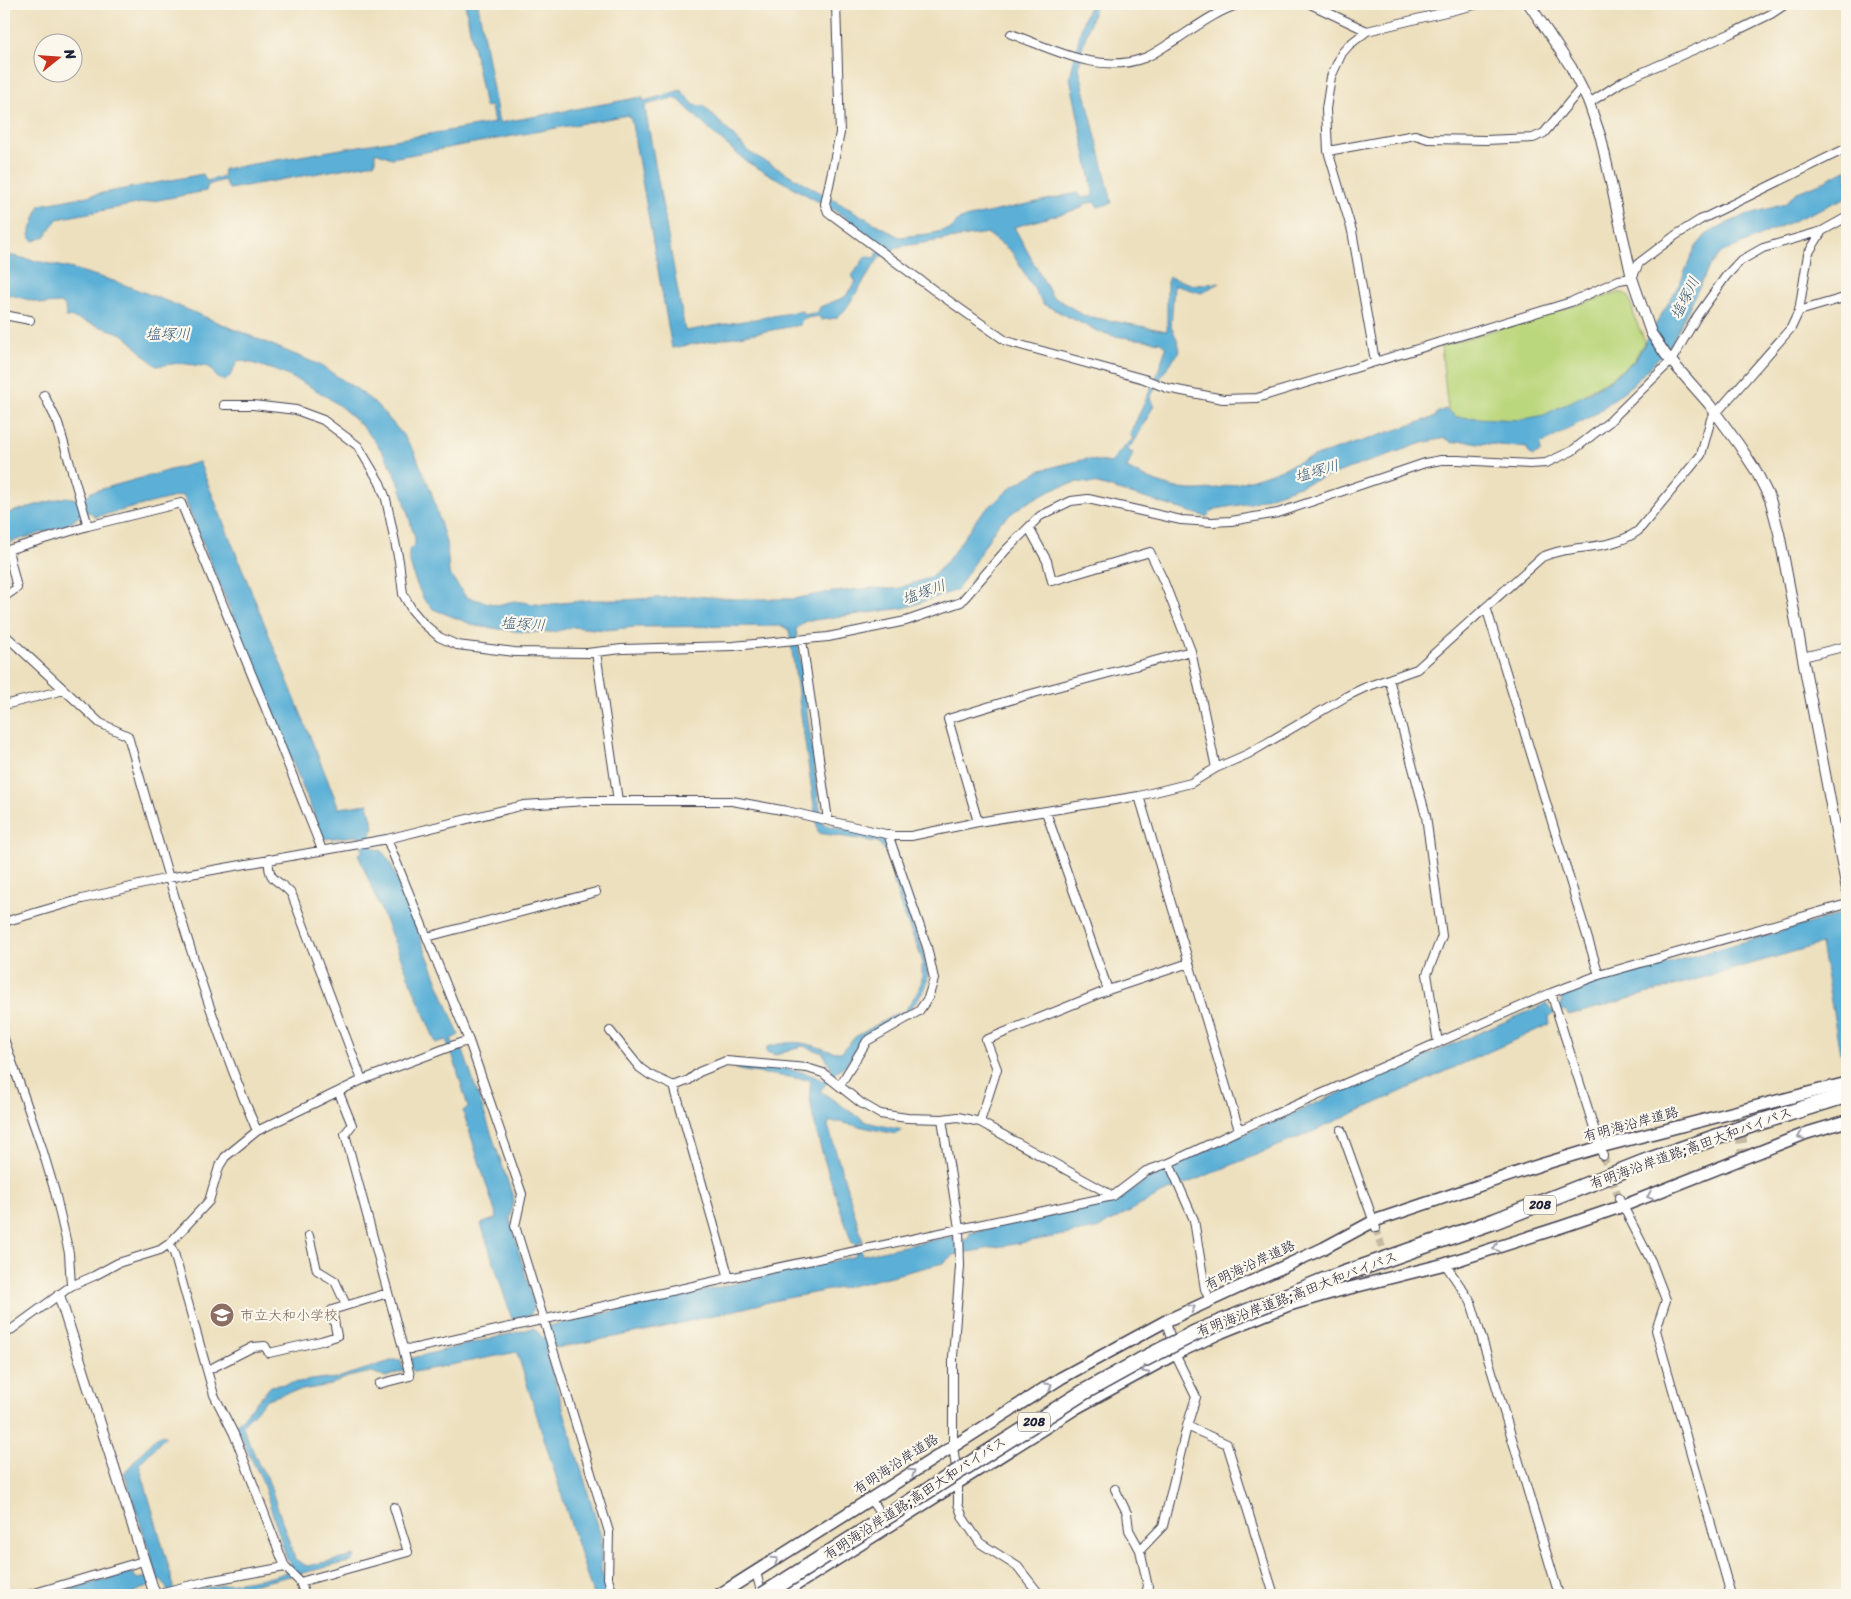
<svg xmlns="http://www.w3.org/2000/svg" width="1851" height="1599" font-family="Sriracha,'Klee One',sans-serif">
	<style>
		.green { fill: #bbd77d; stroke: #6e7c5c }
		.water { fill: #5bb0d7; stroke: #3e6989; fill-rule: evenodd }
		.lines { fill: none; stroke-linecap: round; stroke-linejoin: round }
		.minor-tunnel { stroke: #c4baa4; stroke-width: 8; stroke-dasharray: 8 4; stroke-linecap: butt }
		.secondary-tunnel { stroke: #c4baa4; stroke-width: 11; stroke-dasharray: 11 5.5; stroke-linecap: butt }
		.minor-casing { stroke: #403e4f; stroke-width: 10 }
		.tertiary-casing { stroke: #403e4f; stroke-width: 12 }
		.secondary-casing { stroke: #403e4f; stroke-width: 14 }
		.motorway-casing { stroke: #403e4f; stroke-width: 18 }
		.minor { stroke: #fff; stroke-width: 8 }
		.tertiary { stroke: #fff; stroke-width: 10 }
		.secondary { stroke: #fff; stroke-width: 11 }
		.motorway { stroke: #fff; stroke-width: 15 }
		.motorway-bridge-casing { stroke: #403e4f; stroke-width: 18; stroke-linecap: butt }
		.motorway-bridge { stroke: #fff; stroke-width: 15 }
		.oneway { stroke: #9c9ca7 }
		.labels { text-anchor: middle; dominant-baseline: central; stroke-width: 4.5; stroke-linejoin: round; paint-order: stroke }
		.shield { fill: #fbf7ec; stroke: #636270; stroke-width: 1 }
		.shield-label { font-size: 12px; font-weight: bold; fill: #22223b }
		.street-label { font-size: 14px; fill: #22223b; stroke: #fbf7ec }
		.education-label { font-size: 14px; fill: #785e54; stroke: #fbf7ec; text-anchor: start }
		.water-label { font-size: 15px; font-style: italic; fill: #395b79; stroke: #fbf7ec }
	</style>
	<rect width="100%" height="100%" fill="#fbf7ec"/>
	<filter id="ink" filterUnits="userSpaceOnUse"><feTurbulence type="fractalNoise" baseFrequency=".02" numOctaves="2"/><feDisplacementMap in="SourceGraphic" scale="10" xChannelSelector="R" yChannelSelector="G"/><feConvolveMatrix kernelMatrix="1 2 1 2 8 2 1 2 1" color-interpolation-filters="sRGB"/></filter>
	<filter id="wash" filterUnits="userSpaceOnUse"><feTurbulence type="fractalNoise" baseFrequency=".0096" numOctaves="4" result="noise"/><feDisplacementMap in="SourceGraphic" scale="20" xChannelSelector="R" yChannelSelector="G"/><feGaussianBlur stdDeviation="1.12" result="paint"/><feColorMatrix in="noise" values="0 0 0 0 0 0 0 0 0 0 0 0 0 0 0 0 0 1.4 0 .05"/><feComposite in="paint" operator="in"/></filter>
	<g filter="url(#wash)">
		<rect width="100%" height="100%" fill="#ede0be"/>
		<!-- green -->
		<path class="green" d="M1617,293h7l5,4 6,22 10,22 -11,19 -21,17 -28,16v1h1l-49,32 -77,-6 -10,-6 -2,-4 -7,-64z"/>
		<!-- water -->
		<path class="water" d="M465,4h13l21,119 143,-26 2,4 37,-11 13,15 10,1 45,46 150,85 29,-3 23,-5 9,-10 118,-26 4,5 12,-2 -24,-119 13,-56 7,-17h6l-14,44 -3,20 33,135 -14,4 -4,-5 -11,2 -1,4 -68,19 38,69 33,20 82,15v-49l2,-5 25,8 25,-2 -18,10 -27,-8 -3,42 7,14 2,10 -16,21 -14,26 4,7 -18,34 -9,11 6,3 -6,15c18,10 41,20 62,22 31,2 84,-16 112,-29l134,-44 2,-4 8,-4 12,8 62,3 25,-5 42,-21 27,-16 22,-18 45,-77 15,-35 11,-13 15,-9 25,-11 39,-11 10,-11 25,-10 27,-14v28l-126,56 -13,16 -38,77 -37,38 -38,30 -55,31 1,7 -9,4 -3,-3 -2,-5 -66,-7 -8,2 -8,-5 -23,5 -171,60 -35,6 -7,4 -2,4 -109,-33 -20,-2 -23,6 -16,8 -19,11 -22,17 -41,66 -53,18 -98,13 -10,8 26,195 62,15 6,10 23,76 11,28 4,24 -3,12 -16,22 -49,28 -13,26 -10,6 -17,20 46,31 36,8 -6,4 -57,-12h-10l-1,4 35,115 -5,2 4,12 91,-19 2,6 13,-3 2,-6 147,-32 32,-23 31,-16 366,-158 6,7 9,-4 1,-14 277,-78 8,48v85l-2,1 -1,5 -4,-1 -19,-109 -246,70 -6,1 -5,-5 -15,6 1,8 -238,108 -151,62 -64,35 -144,26 -10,8 -88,22 -78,15 -117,28 -104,20 -2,-4 -9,4 56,188v34l7,25h-15l-76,-243 -103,20 -3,-4 -25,9 -14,-5 -24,5 -18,8 -44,8 -19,6 -25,26 17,40 8,12 28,82 12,7 48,-10 -2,5 -139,33 -44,1 -8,-15 -4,1 -29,14h-78l81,-23 5,7 20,-4 -33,-102 31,-35 8,-4 2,3 -26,27 32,111v5l4,13 101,-17 16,-6 -6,-14 -24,-76 -27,-54 36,-40 55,-8 5,2 63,-20h6l3,8 8,-3 1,-7 122,-30 9,10 6,-2v-10l307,-70 -1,-13h-3c-11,-34 -49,-133 -41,-163l-67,-9 -10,-3 5,-3c28,3 60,1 84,16l9,-12 -9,-16 -20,-7 -27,9 -10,-3 1,-5c14,-4 26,-6 40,-3 12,2 22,9 35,8l13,-15 41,-23 9,-3 15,-23 2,-9v-20l-5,-13 -15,-36 -17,-59 -7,-9 -60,-9 -29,-203 -7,-4 -147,1 -29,3 -33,-3 -20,5h-30l-47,-6 -43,-17 -9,-9 -9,-20 -6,-21v-9l6,-6v-6c-7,-21 -11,-46 -21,-66 -29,-60 -92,-99 -156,-112l-8,16 -5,5 -8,-3 -7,-11 -31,-4 -23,3 -33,-32 -49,-16 -8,-1 -1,-11 -5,-3 -16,1 -40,-11v-39l69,15 44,13 52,20 151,63 38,25 19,15 26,30 11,16 17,40 16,55 2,27 17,24 31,8 17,-4 29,4 47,-5h31l72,-4 43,3h57l32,-6 47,-5 24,1 30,-10 8,-4 14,-15 31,-44 34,-30 28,-16 45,-11 25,4 10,-13 12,-11 -3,-5 27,-59 9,-27 -5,-6 -47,-6 -17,-5 -54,-27 -32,-53 -24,-18 -90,14 -18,11 -34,52 -9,8 -15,2 -2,-4 -17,3 -2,6 -128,23 -41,-229 -3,-4 -236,43 -17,-6v11l-146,26 -5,-9 -16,5 -2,6 -149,28 -12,18 -12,4 -4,-6 11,-30 163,-31 3,7 17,-4 1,-8 270,-46 -3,-17 -6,1zM673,98l6,2 35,34 33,28 92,51 44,33 -9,12 -8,-2 -14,20 4,6 -11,15 -25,10 -2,5 -14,3 -2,-4 -117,20 -40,-223 1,-3z
			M199,462l140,346 29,-4 6,24 -4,4 3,16 8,2 9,12 69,173 -8,4 6,11 6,1 51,149 -4,20 24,85 -4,11 -18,3 -31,-95 16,-6 -34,-107 5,-4 -15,-51 -7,-16 -10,3 -78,-189 5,-3 -4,-15 -35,3 -141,-344 -88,22 -5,-5 -8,2 -14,11 -64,19v-30l62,-17 12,2 8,-2 5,-5z"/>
	</g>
	<g filter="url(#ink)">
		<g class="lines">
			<!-- minor-tunnel -->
			<path class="minor-tunnel" d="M1603,1156l16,42
				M1376,1228l12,40"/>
			<!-- secondary-tunnel -->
			<path class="secondary-tunnel" d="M1738,1116l5,36"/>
			<defs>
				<path id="minor" d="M836,4l4,129 -15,71 3,8 107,79 71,50 138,38 23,9 56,11 34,-1 314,-96 48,-22 13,-2 7,-15 37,-28 24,-15 147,-72
					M1310,4l57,27
					M1011,34c42,15 88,41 133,24 11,-4 22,-13 33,-19 20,-13 40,-28 63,-35
					M1589,103l36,-23 109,-48 37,-18 15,-10
					M1328,151l87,-16 13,4 58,1 47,-2 11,-5 38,-46
					M1799,311l48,-14
					M4,315l26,5
					M1375,361l-23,-130 -24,-80 -2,-42 5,-32 11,-24 7,-8 18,-14 112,-27
					M44,395l14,28 30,103
					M224,405h29l43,5 27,10 35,26 22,37 6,16 13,62 4,33 9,16 11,13 16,14 18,8 58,7 72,1 35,-4 111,-3 95,-9 78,-16 55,-19 45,-52 34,-34 31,-15 17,-2 93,21 31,2 19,-1 47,-8 147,-50 16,-3h17l72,4 16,-1 26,-12 37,-29 62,-61 27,-46 28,-39 14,-15 23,-13 59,-17 25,-14
					M1029,528l18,33 5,20 98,-29 14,30 27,69 25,117
					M4,551l84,-25 93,-23 89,216 52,131
					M4,597l13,-9 -9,-38
					M1486,607l113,368
					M4,634l96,89 28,13c38,133 75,268 129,395
					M802,640l26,180
					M596,652l22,149
					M1803,657l44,-11
					M1389,679l37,137 16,120 -15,38 11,69
					M4,705l60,-15
					M1139,796l100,334
					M1046,812l62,178
					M978,822l-30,-103 79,-24 164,-44
					M387,839l82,202 53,153 -7,32 94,306 -1,46 5,17
					M269,859c-2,25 12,20 23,36l70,185
					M4,922l78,-23 86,-21 219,-39 137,-34 62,-4h146l55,10 107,25h17l67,-14 161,-26 52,-13 25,-15 32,-14 99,-58 19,-9 51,-18 125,-112c31,-14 67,-5 96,-26l63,-76 10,-36 80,-91 8,-17 9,-57 14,-23
					M427,937l169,-45
					M1551,993l52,163
					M610,1031l30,37 10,7 24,11 15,-6 10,-8 27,-11 81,7 16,5 38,30 19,11 27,4 35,1 16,-2 22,5 133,74
					M4,1039l37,106 14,47 14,61 2,33
					M840,1085l27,-44 52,-30 9,-13 6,-19 -7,-32 -39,-113
					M674,1086l55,192
					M339,1093l13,32 -7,9 58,214 9,1 317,-71 384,-82 33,-25 23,-8 70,-33 312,-137 48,-18 248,-71
					M942,1119l17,109 1,38 -7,91v89l5,36v22l5,14 17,25 38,24 22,28
					M980,1122l17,-53 -11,-29 122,-50 81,-27
					M1341,1130l35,98
					M1169,1163l25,57 11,69 5,11
					M1619,1198l32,63 15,39 -10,30 75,265
					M309,1236l8,34 18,11 11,24
					M169,1244l5,9 40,142 20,39 51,133 15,15 5,13
					M1445,1264l26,38 88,293
					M4,1335l67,-49 23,-10 24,-13 42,-13 9,-6 40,-43 10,-34 6,-10 32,-26 105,-51 98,-37 9,-2
					M208,1370l45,-23 12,-1 4,7 52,-12 16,-5 -5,-26 56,-17
					M379,1384l31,-8 -7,-28
					M1187,1426l40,18 47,151
					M1115,1489l12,24 2,17 11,20
					M870,1499l15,21
					M756,1572l6,23
					M300,1582l108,-30 -14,-45
					M155,1594l53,-13 77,-14
					M28,1595l115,-34
					M1145,1595l3,-8 -8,-37 23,-24 24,-100 9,-29 -21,-43 -9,-33"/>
				<path id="tertiary" d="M1529,4l42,63 18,36 12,35 31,140 19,55 15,22 43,49 30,41 17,26 14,28 9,34 68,356
					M59,1295l96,300"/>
				<path id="secondary" d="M719,1595l342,-217 105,-57 158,-73 50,-27 166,-56 60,-18 247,-64
					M780,1595l296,-187 99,-54 47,-22 67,-27 45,-13 111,-28 116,-37 62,-21 184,-73 40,-12"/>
				<path id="motorway" d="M1323,1281l172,-60 152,-60 107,-37 93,-29"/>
			</defs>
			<!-- minor casing -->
			<use href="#minor" class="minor-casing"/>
			<!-- tertiary casing -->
			<use href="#tertiary" class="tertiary-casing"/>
			<!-- secondary casing -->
			<use href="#secondary" class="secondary-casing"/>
			<!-- motorway casing -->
			<use href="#motorway" class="motorway-casing"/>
			<!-- minor -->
			<use href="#minor" class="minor"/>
			<!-- tertiary -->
			<use href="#tertiary" class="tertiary"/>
			<!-- secondary -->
			<use href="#secondary" class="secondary"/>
			<!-- motorway -->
			<use href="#motorway" class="motorway"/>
			<defs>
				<path id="motorway-bridge" d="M763,1595l321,-203 56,-31 57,-29 126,-51"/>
			</defs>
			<!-- motorway-bridge casing -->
			<use href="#motorway-bridge" class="motorway-bridge-casing"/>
			<!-- motorway-bridge -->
			<use href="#motorway-bridge" class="motorway-bridge"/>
		</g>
		<!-- one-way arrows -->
		<defs><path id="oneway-chevron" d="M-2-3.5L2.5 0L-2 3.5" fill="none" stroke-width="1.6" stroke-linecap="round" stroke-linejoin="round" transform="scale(1.25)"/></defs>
		<g class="oneway">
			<use href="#oneway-chevron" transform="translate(1801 1136) rotate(158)"/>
			<use href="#oneway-chevron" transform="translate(1650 1196) rotate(159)"/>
			<use href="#oneway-chevron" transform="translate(1496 1248) rotate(162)"/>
			<use href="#oneway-chevron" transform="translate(1192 1308) rotate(-26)"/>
			<use href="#oneway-chevron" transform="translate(1145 1370) rotate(152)"/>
			<use href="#oneway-chevron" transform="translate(1049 1386) rotate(-32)"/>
			<use href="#oneway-chevron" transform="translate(912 1472) rotate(-33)"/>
			<use href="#oneway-chevron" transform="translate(775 1560) rotate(-33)"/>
		</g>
	</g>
	<!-- icons -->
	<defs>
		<symbol id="school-disc" viewBox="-11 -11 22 22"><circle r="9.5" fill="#8d6e63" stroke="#fbf7ec"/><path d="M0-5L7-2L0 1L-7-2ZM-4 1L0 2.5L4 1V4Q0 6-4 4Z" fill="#fff"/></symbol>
	</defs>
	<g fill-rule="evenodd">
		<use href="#school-disc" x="208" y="1301" width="28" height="28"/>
	</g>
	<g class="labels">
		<!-- shield labels -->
		<g class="shield">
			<rect x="1524" y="1195.5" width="32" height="19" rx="4"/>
			<rect x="1018" y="1412.5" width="32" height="19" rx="4"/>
		</g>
		<g class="shield-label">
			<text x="1540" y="1205">208</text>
			<text x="1034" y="1422">208</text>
		</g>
		<!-- street labels -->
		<g class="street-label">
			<text transform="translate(1631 1124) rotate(-15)">有明海沿岸道路</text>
			<text transform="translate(1691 1148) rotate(-20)">有明海沿岸道路;高田大和バイパス</text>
			<text transform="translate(1250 1265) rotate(-25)">有明海沿岸道路</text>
			<text transform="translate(1297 1294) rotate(-21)">有明海沿岸道路;高田大和バイパス</text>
			<text transform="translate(896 1464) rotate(-33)">有明海沿岸道路</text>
			<text transform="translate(915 1498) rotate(-33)">有明海沿岸道路;高田大和バイパス</text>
		</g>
		<!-- education labels -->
		<g class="education-label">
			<text x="240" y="1315">市立大和小学校</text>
		</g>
		<!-- water labels -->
		<g class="water-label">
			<text transform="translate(1685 298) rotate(-63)">塩塚川</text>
			<text x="168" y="334">塩塚川</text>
			<text transform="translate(1317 471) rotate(-16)">塩塚川</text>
			<text transform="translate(924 592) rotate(-20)">塩塚川</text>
			<text transform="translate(523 624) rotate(3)">塩塚川</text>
		</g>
	</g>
	<!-- margin -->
	<rect width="1851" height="1599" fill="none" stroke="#fbf7ec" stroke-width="20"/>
	<!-- north arrow -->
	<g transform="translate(58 58) rotate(73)"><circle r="24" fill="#fbf7ec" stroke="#a4a2a5"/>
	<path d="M0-4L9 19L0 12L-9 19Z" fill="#c8321e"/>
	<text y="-8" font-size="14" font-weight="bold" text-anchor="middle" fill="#22223b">N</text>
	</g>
</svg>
